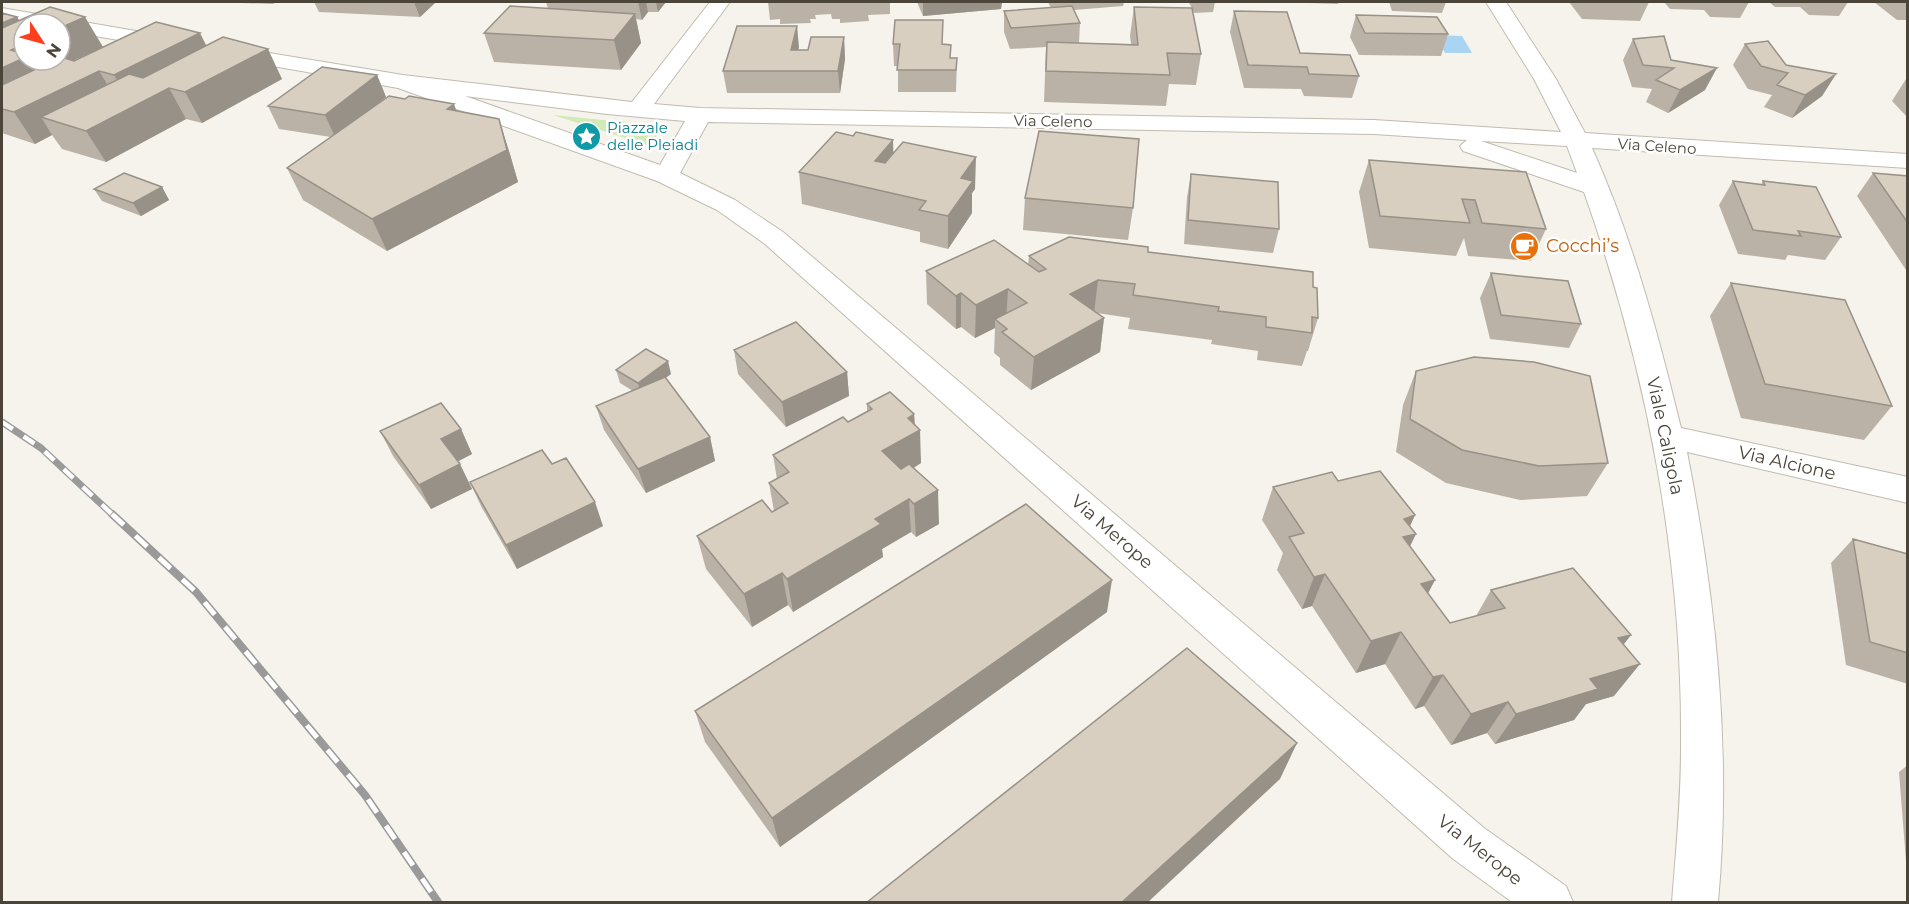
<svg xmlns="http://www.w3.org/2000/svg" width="1909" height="904" font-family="Montserrat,sans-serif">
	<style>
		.green { fill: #d2eab5 }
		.water { fill: #a9d4f2 }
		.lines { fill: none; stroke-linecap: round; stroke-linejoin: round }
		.minor-casing { stroke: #c2bbae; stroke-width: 2 }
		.minor { fill: #fff; fill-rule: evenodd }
		.rail-far1-casing { stroke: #9a9a9a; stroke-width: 7 }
		.rail-casing { stroke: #9a9a9a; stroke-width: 8 }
		.rail-far1 { stroke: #fff; stroke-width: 4.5; stroke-dasharray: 13; stroke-linecap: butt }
		.rail { stroke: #fff; stroke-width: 5; stroke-dasharray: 16; stroke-linecap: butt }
		.wall { fill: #bab2a6 }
		.shaded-wall { fill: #979187 }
		.building { fill: #d8cfc1; stroke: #979187; stroke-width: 1.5 }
		.labels { text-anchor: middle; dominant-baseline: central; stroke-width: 5; stroke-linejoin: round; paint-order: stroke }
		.far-street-label { font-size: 15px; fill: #4b4439; stroke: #fff }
		.far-culture-label { font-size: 15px; fill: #0d838f; stroke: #fff; text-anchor: start }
		.food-label { font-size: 18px; fill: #c56008; stroke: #fff; text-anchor: start }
		.street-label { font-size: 18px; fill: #4b4439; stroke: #fff }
	</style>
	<rect width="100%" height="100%" fill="#f6f3ec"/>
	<!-- green -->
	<path class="green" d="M553,115l110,11 -13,20z"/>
	<!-- water -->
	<path class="water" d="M1435,35l27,1 10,17h-27z"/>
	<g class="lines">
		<defs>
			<path id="minor" d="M710,2h20l-76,102 46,4 674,12 187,12 -27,-53 -48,-77h20l50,77 29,54 323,21v14l-316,-20c40,89 66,185 89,280l227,49v26l-221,-51c29,148 45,299 31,450h-46c4,-51 9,-102 9,-154 2,-188 -34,-379 -97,-556l-121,-41 -3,-5 7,-6 -93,-6 -666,-12 -28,51 55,27 48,32 701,596 82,58 7,16h-61l-60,-44 -687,-614 -48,-34 -60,-29 -259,-93 -171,-30 -8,-1 -3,-5 3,-5 8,-1 176,29 229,27zM465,96l142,18 78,7 -25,44zM1481,141l86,5 10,27z
				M2,8l169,29 7,2 4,4 -4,4 -7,2 -111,-19v-6h-36l-22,-4z"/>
		</defs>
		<!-- minor casing -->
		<use href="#minor" class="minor-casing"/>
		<!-- minor -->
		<use href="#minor" class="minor"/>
		<defs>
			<path id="rail-far1" d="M2,422l39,26 73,68"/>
			<path id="rail" d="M112,514l84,78 169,203 73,107"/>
		</defs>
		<!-- rail-far1 casing -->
		<use href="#rail-far1" class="rail-far1-casing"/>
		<!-- rail casing -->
		<use href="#rail" class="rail-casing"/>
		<!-- rail-far1 -->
		<use href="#rail-far1" class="rail-far1"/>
		<!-- rail -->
		<use href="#rail" class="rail"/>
	</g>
	<!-- wall -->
	<path class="wall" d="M213,2h64l-4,2 -59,-2z
		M314,2h122l-16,15 -101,-5z
		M546,2h120l-8,10h-10l-6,8 -6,-1 5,24 -20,27 -127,-8 -10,-29 64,-24z
		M768,2h122v12l-22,1 1,6 -29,2v-4h-8l-1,-5 -16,1 1,4h-6l1,4 -31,1v-5l-10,1z
		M917,2h85l-1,7 -78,7z
		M1048,2h76l-1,4 -49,4 6,13 -1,20 52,1 -1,-8 4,-29 58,1 -3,-5 1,-1h25l-2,10 -19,1 -2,-4 9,45 -5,31 -27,-1 -3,22 -122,-4 2,-55 -36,2 -6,-17v-21l47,-3z
		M1280,2h59l-1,2z
		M1389,2h57l-4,11 -50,-2z
		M1569,2h80l-9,19 -58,-2z
		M1664,2h85l-9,16 -30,-1 -6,-7 -34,-1z
		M1769,2h79l-9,14 -30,-1 -9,-8h-25z
		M1874,2h34v18h-11z
		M1234,11l66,42 59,23 -7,22 -48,-2 -3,-7 -57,-1 -14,-56z
		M2,13l15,4 2,3 84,27 -30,13 1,1 132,-15 76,33 -80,44 -16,-4 -80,43 -44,-13 -10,-14 -17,9 -33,-11z
		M1356,15l92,19 -7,22 -82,-1 -9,-18z
		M797,26l1,24h10l36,-13 1,22 -5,34h-113l-4,-22z
		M1633,39l38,21 34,30 -37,23 -22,-11 6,-13 -20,-2 -9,-27z
		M893,44l50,1 8,13h6l-1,34h-58v-26h-4z
		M1745,44l41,21 50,9 -14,22 -30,22 -28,-11 8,-12 -24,-6 -15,-24z
		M377,75l9,22 -12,10 82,4 53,40 9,31 -131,69 -84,-51 -16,-32 44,-31 -52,-8 -11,-23z
		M1906,79h2v39l-16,-17z
		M853,136l122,53 -3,4v20l-24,36 -28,-7v-10l-118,-28 -3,-32z
		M1369,160l157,12 20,57 -15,32 -63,-5 -4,-18 -8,18 -87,-8 -10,-56z
		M1873,173l35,3v97l-51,-77z
		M1191,174l88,55 -6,24 -89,-9 3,-47z
		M1733,181l28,4 2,-4 78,56 -16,23 -37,-5 -3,5 -47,-6 -19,-49z
		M162,187l7,13 -28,16 -39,-15 -8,-12z
		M1025,198l108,10 -5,32 -105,-10z
		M1148,252l165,35 5,31 -10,33h-1l-5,15 -45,-6 1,-9 -47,-7 1,-4 -84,-11 2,-11 -33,-5 7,5 -4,34 -69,38 -31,-25v-7l-6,-5 1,-25 -20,10 -14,-11 -5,2 -29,-25 -1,-33 102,-6 1,-9z
		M1491,273l90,51 -12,24 -79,-9 -10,-41z
		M1731,283l161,123 -28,34 -123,-22 -31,-102z
		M734,350l113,22 2,24 -63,31 -48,-53z
		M616,370l55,4 -6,4 45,59 5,24 -69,32 -42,-63 -8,-24 37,-15 -13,-8z
		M1416,371l192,92 -21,33 -67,4 -74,-17 -50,-31 7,-47z
		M867,404l47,10 1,11 6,38 -7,5 25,56 -23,13 -5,-5 -29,17 1,8 -90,55 -5,-7 -36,22 -46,-58 -9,-33 77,-25 -5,-28 8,-4 -4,-24 75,-33 19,-11z
		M461,429l11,25 -14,7 14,28 -41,20 -38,-53 -13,-25z
		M552,464l51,62 -86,43 -36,-63 -11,-24z
		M1338,481l77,34 -5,11v20l18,47 22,30 26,-7 15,-26 140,45 -8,9 -9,52 -28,8 -12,16 -79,24 -8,-11 -36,12 -27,-39 -9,3 -30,-45 -29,9 -44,-67 -10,3 -25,-39 6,-17 -21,-33 11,-33z
		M1853,539l55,15v130l-62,-19 -15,-102z
		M1107,612l-327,235 -75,-105 -10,-31z
		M1908,765v122l-9,-115z"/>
	<!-- shaded-wall -->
	<path class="shaded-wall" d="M414,2h22l-16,15z
		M638,2h8l2,10 -6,8z
		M656,2h10l-8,10z
		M923,2h79l-1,7 -78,7z
		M635,14l6,29 -20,27 -7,-30z
		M17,17l7,11 -22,23v-28z
		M85,17l18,30 -61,28 -40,33v-40l9,-18 13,-6v16h36v-32z
		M797,26l2,21 -5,24 -3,-21z
		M200,33l15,30 -83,43 -18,-31z
		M844,37l1,22 -5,34 -2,-22z
		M268,49l14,30 -80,44 -17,-31z
		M1717,68l-12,22 -37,23 12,-23z
		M99,71l19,31 -77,15 11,18 -17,9 -21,-32z
		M1836,74l-14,22 -30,22 13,-23z
		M377,75l9,22 -51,40 -10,-22z
		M169,88l17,31 -80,43 -20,-31z
		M454,104l11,31 -18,-26z
		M499,119l10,32 9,31 -131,69 -15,-32z
		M893,140l1,32 -19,-11z
		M976,157l-1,32 -3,4v20l-24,36v-33l13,-38z
		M162,187l7,13 -28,16 -8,-13z
		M1098,280l-4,33 -24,-19z
		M1008,289l-2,33 -11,-3v9l-20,10 1,-33z
		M961,293v34l-5,2v-33z
		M1104,318l-4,34 -69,38 3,-33z
		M668,361l3,13 -30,22 -3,-13z
		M847,372l2,24 -63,31 -4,-25z
		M914,414l1,19 5,-3 1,33 -37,22 -2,-34 26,-33z
		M461,429l11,25 -19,10 -12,-25z
		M710,437l5,24 -69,32 -8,-24z
		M460,464l12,25 -41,20 -12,-24z
		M938,490l1,34 -23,13 -2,-33z
		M909,499l2,33 -29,17 1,8 -90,55 -6,-33 88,-60z
		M595,502l8,24 -86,43 -11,-24z
		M1415,515l-10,22 11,-3 -16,33 4,-48z
		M782,573l6,32 -36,22 -8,-33z
		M1325,574l-13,32 -10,3 12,-32z
		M1112,580l-5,32 -327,235 -8,-29z
		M1435,580l-17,33 3,-29z
		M1401,632l-16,32 -29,9 15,-32z
		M1631,635l-25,32 12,-29z
		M1640,664l-26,32 -28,8 -12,16 -79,24 21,-30 74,-35z
		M1443,675l-19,31 -9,3 18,-32z
		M1508,702l-21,31 -36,12 20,-31z
		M1297,743l-17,36 -133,124h-26z"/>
	<!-- building -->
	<path class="building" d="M510,6l125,8 -21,26 -130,-7z
		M1072,6l8,17 -69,5 -7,-17z
		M50,7l35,10 -25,11v-4h-36v20l-13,6 13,4v4l-22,10v-40z
		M1134,7l58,1 9,46 -34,-1 3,22 -124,-4 1,-29 91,3z
		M1234,11l53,1 13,41 50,2 9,21 -50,-2 -2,-7 -59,-2z
		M2,13l15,4 -15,6z
		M1356,15l81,2 11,17 -83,-1z
		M895,20h48l-1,24 9,1 -1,13h7l-1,12h-59l3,-26h-7z
		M156,22l44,11 -86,42 -15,-4 -85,41 -12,-3v-24l53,-25h5v-2l1,-1 13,4z
		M737,26h60l-6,24h17l3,-13h33l-6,34h-115z
		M1664,36l7,24 46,8 -37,22 -24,-10 18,-12 -31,-3 -10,-26z
		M223,37l45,12 -83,43 -16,-4 -83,43 -45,-14 88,-43 14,4z
		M1768,41l18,24 50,9 -31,21 -28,-10 11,-12 -27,-7 -16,-22z
		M322,67l55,8 -52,40 -57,-9z
		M389,96l16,3 4,-3 45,8 -7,5 52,10 8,31 -135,69 -85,-51z
		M1039,131l100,8 -6,69 -108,-10z
		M836,132l17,4 3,-4 37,8 -18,21 10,2 18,-21 73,15 -15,21 12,3 -25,35 -29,-6 7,-9 -127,-29z
		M1369,160l157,12 20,57 -64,-6 -7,-23 -13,-1 8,24 -90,-7z
		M124,173l38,14 -29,16 -39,-14z
		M1873,173l35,3v47z
		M1191,174l87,8 1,47 -91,-9z
		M1733,181l32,4 -2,-4 53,6 25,50 -43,-6 3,5 -48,-6z
		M1069,237l79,10v5l165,20v15l4,1 1,30 -6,-1v16l-46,-6v-10l-48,-6 1,-4 -86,-12 2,-11 -37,-4 -28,14 34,24 -70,39 -32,-25 5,-3 -12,-10 32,-16 -19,-14 -32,16 -15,-12 -5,3 -30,-25 68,-31 45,32 7,-3 -17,-13z
		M1491,273l77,8 13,43 -80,-9z
		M1731,283l114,17 47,106 -127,-22z
		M796,322l51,50 -65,30 -48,-52z
		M646,349l22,12 -30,22 -22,-13z
		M1474,357l60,5 56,14 18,87 -69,3 -77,-16 -52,-31 6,-48z
		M665,377l45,60 -72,32 -42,-63z
		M890,392l24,22 -6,4 12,12 -38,21 19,18 8,-5 29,26 -24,14 -5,-5 -34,20 6,5 -94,55 -5,-6 -38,21 -47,-58 65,-36 10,12 16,-9 -19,-20 20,-11 -16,-17 70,-38 5,5 24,-13 -5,-5z
		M441,403l20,26 -20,10 19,25 -41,21 -39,-54z
		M542,450l10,14 14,-6 29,44 -89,43 -36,-63z
		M1380,471l35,44 -11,4 12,15 -13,3 32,43 -14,4 29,39 55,-15 -14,-18 82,-22 58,67 -13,3 22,26 -50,15 8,10 -82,25 -8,-12 -37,12 -28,-39 -10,2 -32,-45 -30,9 -46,-67 -11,3 -25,-40 15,-4 -31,-46 59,-15 6,9z
		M1026,504l86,76 -340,238 -77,-107z
		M1853,539l55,15v99l-38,-11z
		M1187,648l110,95 -176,160h-255z"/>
	<!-- icons -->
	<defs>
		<symbol id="sight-disc" viewBox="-11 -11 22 22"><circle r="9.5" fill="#0f9aa8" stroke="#fff"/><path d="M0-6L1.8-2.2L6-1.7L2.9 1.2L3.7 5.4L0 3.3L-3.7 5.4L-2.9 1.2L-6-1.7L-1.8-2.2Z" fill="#fff"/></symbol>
		<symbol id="cafe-disc" viewBox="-11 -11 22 22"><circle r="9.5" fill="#e8710a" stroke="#fff"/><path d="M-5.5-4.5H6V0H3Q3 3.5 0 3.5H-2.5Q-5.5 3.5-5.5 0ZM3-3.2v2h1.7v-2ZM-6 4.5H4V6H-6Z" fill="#fff"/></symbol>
	</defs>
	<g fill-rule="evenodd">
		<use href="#sight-disc" x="570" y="120" width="33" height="33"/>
		<use href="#cafe-disc" x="1508" y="230" width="33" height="33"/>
	</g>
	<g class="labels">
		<!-- far-street labels -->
		<g class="far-street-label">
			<text transform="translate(1053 121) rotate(1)">Via Celeno</text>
			<text transform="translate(1657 146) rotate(4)">Via Celeno</text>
		</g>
		<!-- far-culture labels -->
		<g class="far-culture-label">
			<text x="607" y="127">Piazzale<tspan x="607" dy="17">delle Pleiadi</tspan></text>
		</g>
		<!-- food labels -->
		<g class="food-label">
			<text x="1546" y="246">Cocchi’s</text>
		</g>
		<!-- street labels -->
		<g class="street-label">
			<text transform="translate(1665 436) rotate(78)">Viale Caligola</text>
			<text transform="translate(1787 463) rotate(13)">Via Alcione</text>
			<text transform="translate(1112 532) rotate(41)">Via Merope</text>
			<text transform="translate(1480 850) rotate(38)">Via Merope</text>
		</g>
	</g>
	<!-- border -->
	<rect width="1909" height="904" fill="none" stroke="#4b4439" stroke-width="6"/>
	<!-- north arrow -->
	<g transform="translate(42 42) rotate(126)"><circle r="28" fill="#ffffff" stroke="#b7b4b0" stroke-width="1.5"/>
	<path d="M0-4.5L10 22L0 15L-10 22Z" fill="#fc3f1d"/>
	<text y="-9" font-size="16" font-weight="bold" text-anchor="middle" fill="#4b4439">N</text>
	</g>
</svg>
